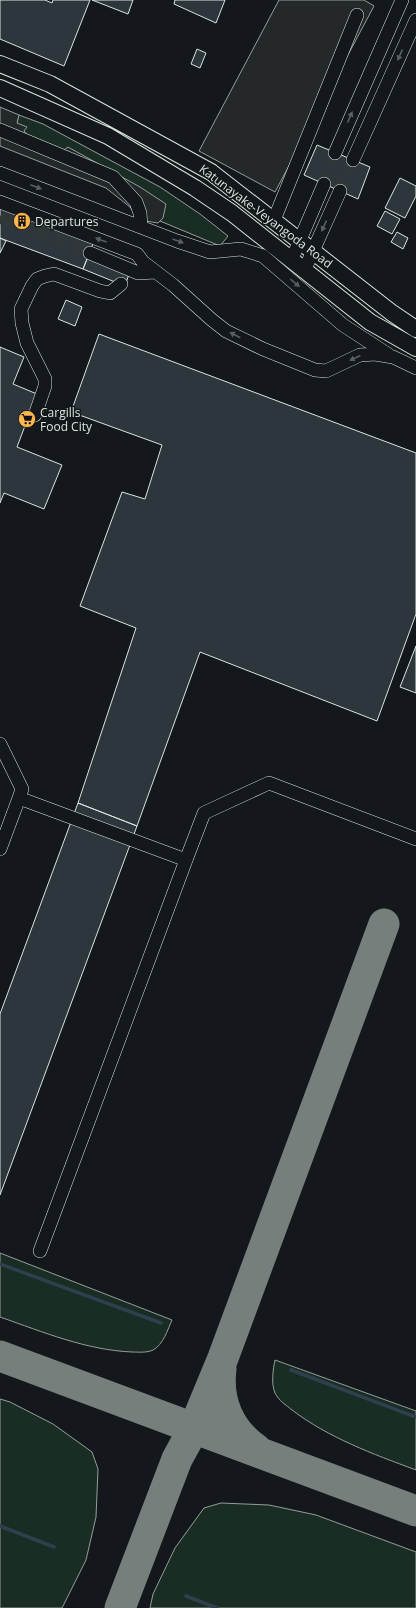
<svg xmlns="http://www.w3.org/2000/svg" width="416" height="1608" font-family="'Open Sans',sans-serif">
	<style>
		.green { fill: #1a2d24; stroke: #939e99 }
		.parking { fill: #24282b; stroke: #939e99 }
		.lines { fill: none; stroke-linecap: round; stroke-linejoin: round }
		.stream { stroke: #2f3f4d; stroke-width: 3.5 }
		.taxiway { stroke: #767f7c; stroke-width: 31 }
		.building { fill: #2c363c; stroke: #d8e6dc }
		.minor-tunnel { stroke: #313739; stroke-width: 13; stroke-dasharray: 13 6; stroke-linecap: butt }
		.minor-casing { stroke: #d8e6dc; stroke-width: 14 }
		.major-casing { stroke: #d8e6dc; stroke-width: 18 }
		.minor { stroke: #14181c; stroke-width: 13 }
		.major { stroke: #14181c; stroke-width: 16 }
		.oneway { fill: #59605f }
		.labels { text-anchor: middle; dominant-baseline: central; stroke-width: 3; stroke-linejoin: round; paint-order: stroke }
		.street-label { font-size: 12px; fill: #d8e6dc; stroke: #14181c }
		.poi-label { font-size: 12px; fill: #d8e6dc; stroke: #14181c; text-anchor: start }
	</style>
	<rect width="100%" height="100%" fill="#14181c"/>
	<!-- green -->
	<path class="green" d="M19,115l24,9 117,63 40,27 28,22 -8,10 -60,-25 3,-3 -102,-66 -33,-16 -11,-13z
		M0,1253l172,67c-4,9 -9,25 -19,30 -6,3 -15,2 -21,2 -46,-2 -89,-20 -132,-35z
		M275,1360l141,51v59c-43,-16 -87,-32 -124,-60 -6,-5 -13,-9 -17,-17 -4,-9 -2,-24 0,-33z
		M0,1399l10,3 43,22 39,28 6,17 -2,48 -10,43 -24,48h-62z
		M221,1503l48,2 47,10 100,37v56h-266l3,-14 22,-46 29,-40z"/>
	<!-- parking -->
	<path class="parking" d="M279,0h85l10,6 -99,186 -76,-41z
		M0,107l19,8 -2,8 10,4 -3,4 4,5 33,16 7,-5 72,40 26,17 -3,14 -5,5 -19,-3 -9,-13 -24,-19 -106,-42z"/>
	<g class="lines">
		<!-- stream -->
		<path class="stream" d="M0,1264l161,59
			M291,1370l125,47
			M0,1526l54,21
			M186,1596l31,12"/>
		<!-- taxiway -->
		<path class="taxiway" d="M0,1356l416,155
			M221,1369c-4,32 8,61 35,80
			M120,1608l57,-149 17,-31 29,-70 161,-434"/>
	</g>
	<!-- building -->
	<path class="building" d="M0,0h45l7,3 1,-3h37l-26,66 -64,-27z
		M92,0h41l-5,14z
		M175,0h50l-9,23 -42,-19z
		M197,49l9,4 -6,15 -9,-4z
		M317,145l53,22 -12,32 -54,-24z
		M400,178l16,8v10l-11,22 -20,-10z
		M0,204l94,37 -11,28 -83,-31z
		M385,211l15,8 -8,15 -15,-8z
		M397,232l11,6 -5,11 -12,-7z
		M0,238l6,3 -6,12z
		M88,257l41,17 -4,12 -42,-17z
		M66,300l16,7 -7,19 -17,-7z
		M99,334l317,119v161l-39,107 -177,-69 -63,174 -59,-23 58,-175 -56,-22 42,-114 23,7 17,-54 -91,-33z
		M0,347l24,10 -11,27 24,10 -20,53 45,18 -18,44 -40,-16 -4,10z
		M416,646v47l-16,-6z
		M78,803l59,23 -137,369v-181z"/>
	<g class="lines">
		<!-- minor-tunnel -->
		<path class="minor-tunnel" d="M324,184l11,-31
			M340,191l13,-31
			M0,217l90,36"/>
		<defs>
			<path id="minor" d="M0,130l113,47 23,25 4,11 1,14
				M335,153l67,-153
				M353,160l63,-140
				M0,173l177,68 33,11 31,-3 22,7 80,69 46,30
				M0,202l137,52 6,8 30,23 39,35 14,11 37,18 52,21 11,1 34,-16 15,-1 18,3 23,11
				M274,220l83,-205
				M90,253l48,20 18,-1
				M291,261l33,-77
				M304,271l36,-80
				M35,415l10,-29v-7l-18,-36 -5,-20 -1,-14 11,-23 5,-7 8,-3 9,-2 46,17 10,2 11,-9
				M0,744l22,45 -3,9 167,62 18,-47 65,-30 147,56
				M0,849l19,-51
				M40,1251l146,-391"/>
			<path id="major" d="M0,64l50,20 161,88 181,141 24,16
				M0,88l108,48 87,52 37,25 138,109 46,26"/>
		</defs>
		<!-- minor casing -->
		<use href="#minor" class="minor-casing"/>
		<!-- major casing -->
		<use href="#major" class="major-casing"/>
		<!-- minor -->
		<use href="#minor" class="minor"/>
		<!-- major -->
		<use href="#major" class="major"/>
	</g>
	<!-- one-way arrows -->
	<defs><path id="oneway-solid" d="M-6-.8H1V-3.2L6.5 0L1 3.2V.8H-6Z"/></defs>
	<g class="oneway">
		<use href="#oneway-solid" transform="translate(400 55) rotate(114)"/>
		<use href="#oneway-solid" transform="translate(350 117) rotate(-66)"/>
		<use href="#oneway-solid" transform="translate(36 187) rotate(21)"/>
		<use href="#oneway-solid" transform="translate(324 226) rotate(114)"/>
		<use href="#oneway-solid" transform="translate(101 240) rotate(-160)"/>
		<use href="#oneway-solid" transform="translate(178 241) rotate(20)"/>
		<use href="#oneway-solid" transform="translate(295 283) rotate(39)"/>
		<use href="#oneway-solid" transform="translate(235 335) rotate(-153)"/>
		<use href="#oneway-solid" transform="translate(355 358) rotate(155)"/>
	</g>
	<!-- icons -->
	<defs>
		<symbol id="building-disc" viewBox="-11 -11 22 22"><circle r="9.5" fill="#ffb74d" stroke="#14181c"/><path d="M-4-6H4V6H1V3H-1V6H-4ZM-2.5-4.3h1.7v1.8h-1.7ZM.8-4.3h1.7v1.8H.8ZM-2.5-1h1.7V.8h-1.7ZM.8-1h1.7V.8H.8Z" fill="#111"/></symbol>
		<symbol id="supermarket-disc" viewBox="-11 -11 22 22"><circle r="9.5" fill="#ffb74d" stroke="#14181c"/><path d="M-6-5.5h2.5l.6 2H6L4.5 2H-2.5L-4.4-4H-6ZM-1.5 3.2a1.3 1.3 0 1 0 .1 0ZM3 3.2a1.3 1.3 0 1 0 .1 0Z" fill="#111"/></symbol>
	</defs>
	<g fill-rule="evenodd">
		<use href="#building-disc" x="12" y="211" width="20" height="20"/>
		<use href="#supermarket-disc" x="17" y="409" width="20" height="20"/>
	</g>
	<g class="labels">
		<!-- street labels -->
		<g class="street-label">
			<text transform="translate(266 216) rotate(37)">Katunayake-Veyangoda Road</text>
		</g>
		<!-- poi labels -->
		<g class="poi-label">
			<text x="35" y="221">Departures</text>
			<text x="40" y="412">Cargills<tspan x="40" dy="14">Food City</tspan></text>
		</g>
	</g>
</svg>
